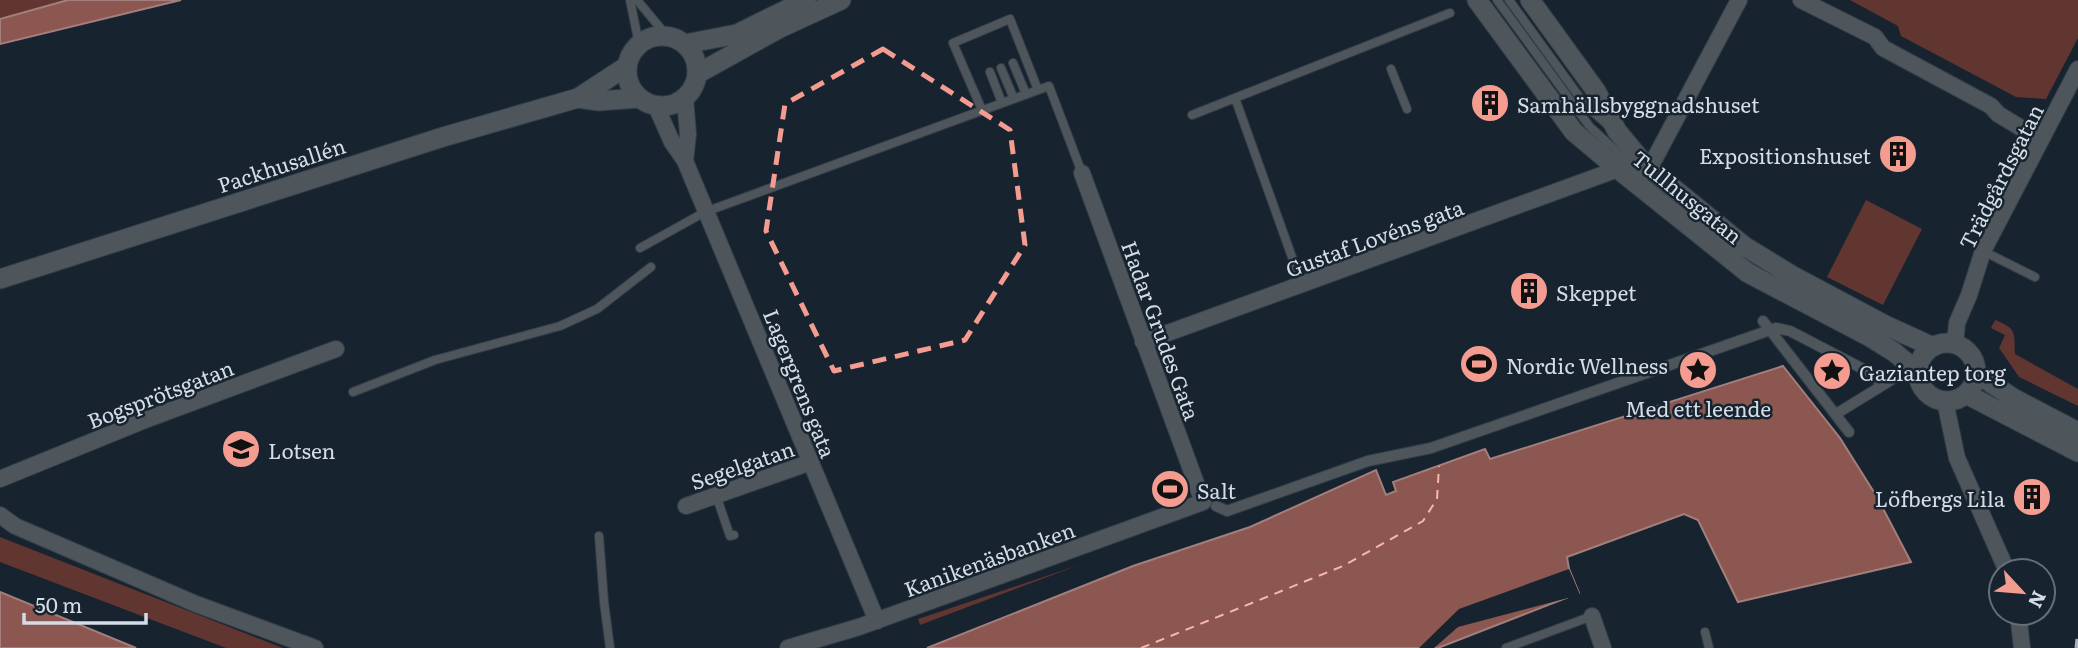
<svg xmlns="http://www.w3.org/2000/svg" width="2078" height="648" font-family="Literata,serif">
	<style>
		.green { fill: #613530 }
		.water { fill: #8c5750; stroke: #a27f7d; stroke-width: 2 }
		.pier { fill: #172430 }
		.lines { fill: none; stroke-linecap: round; stroke-linejoin: round }
		.ferry { stroke: #fbb6ac; stroke-width: 2; stroke-dasharray: 9 7; stroke-linecap: butt }
		.service-casing { stroke: #313e49; stroke-width: 10 }
		.pedestrian-casing { stroke: #313e49; stroke-width: 12 }
		.minor-casing { stroke: #313e49; stroke-width: 18 }
		.tertiary-casing { stroke: #313e49; stroke-width: 21 }
		.service { stroke: #4e555b; stroke-width: 8 }
		.pedestrian { stroke: #4e555b; stroke-width: 10 }
		.minor { stroke: #4e555b; stroke-width: 16 }
		.tertiary { stroke: #4e555b; stroke-width: 19 }
		.rail { stroke: #abb4bd; stroke-width: 5; stroke-dasharray: 14 7; stroke-linecap: butt }
		.marked { fill: none; stroke: #f59c90; stroke-width: 5; stroke-dasharray: 14 9; stroke-linejoin: round }
		.labels { text-anchor: middle; dominant-baseline: central; stroke-width: 5; stroke-linejoin: round; paint-order: stroke }
		.poi-label { font-size: 21px; fill: #d4dce5; stroke: #172430; text-anchor: start }
		.street-label { font-size: 21px; fill: #d4dce5; stroke: #172430 }
	</style>
	<rect width="100%" height="100%" fill="#172430"/>
	<!-- green -->
	<path class="green" d="M0,0h68l-68,19z
		M1850,0h228v38l-32,61 -30,-2 -115,-61 -3,-10z
		M1866,200l56,29 -39,76 -56,-28z
		M1995,320c22,9 19,11 20,34l63,35v17l-59,-29 -20,-29 6,-13 -14,-7z
		M0,537l283,111h-57l-226,-86z
		M1079,565l-159,60 -2,-6z"/>
	<!-- water -->
	<path class="water" d="M68,0h113l-181,44v-25z
		M1783,366l57,72 37,59 34,65 -173,40 -40,-82 -14,-6 -117,43 2,12 10,24 -141,55h-511l206,-82 117,-39 126,-57 10,25 10,-4 -3,-9 92,-33 5,10z
		M0,592l136,56h-136z"/>
	<!-- pier -->
	<path class="pier" d="M1569,569l12,28 -11,4 -2,-3 -110,29 -24,21h-15l40,-39z"/>
	<g class="lines">
		<!-- ferry -->
		<path class="ferry" d="M1141,648l202,-82 80,-45 14,-22 2,-33"/>
		<defs>
			<path id="service" d="M630,0l9,44
				M637,0l30,36
				M1497,0l93,127 55,50
				M1509,0l77,106 23,20
				M1013,63l13,31
				M1001,68l13,31
				M1391,69l16,40
				M990,72l12,31
				M982,110l-29,-67 57,-24 28,71
				M1192,115l43,-17
				M640,248l65,-36 344,-126 33,87
				M1983,251l52,26
				M1302,285l-67,-187 215,-85
				M353,392l82,-32 125,-34 37,-17 54,-42
				M716,495l14,41 4,-1
				M599,536l5,66 6,46
				M1705,632l4,16
				M1506,648l86,-32"/>
			<path id="pedestrian" d="M1763,321l86,111
				M1836,414l65,-40
				M1216,506l11,5 141,-50 63,-13 345,-120 14,3 79,41 14,13"/>
			<path id="minor" d="M1801,0l74,37 8,11 108,58 7,8 43,26
				M656,106l16,36 13,19 192,460
				M685,161l3,-27 -3,-36
				M1646,166l9,-8 84,-158
				M1143,342l475,-173
				M1955,344l2,-21 12,-28 14,-44 95,-182
				M1945,401l12,57 50,113
				M0,479l145,-59 191,-71
				M686,506l125,-44
				M0,515l15,11 181,78 119,44
				M2018,613l4,35
				M1592,616l11,32
				M788,648l71,-21 344,-125 -121,-329"/>
			<path id="tertiary" d="M1477,0l97,132 44,37 130,104 122,64 24,15 23,19
				M1530,0l66,91 21,40 29,35 98,80 49,30 92,49 48,22
				M627 71a35 35 0 1 1 70 0a35 35 0 1 1-70 0Z
				M685,44l52,-10 69,-34
				M697,74l83,-46 61,-28
				M578,98l21,3 40,-3
				M0,279l443,-142 135,-39 49,-32
				M1918 372a29 29 0 1 1 58 0a29 29 0 1 1-58 0Z
				M1976,373l37,25 65,34
				M1966,394l112,58"/>
		</defs>
		<!-- service casing -->
		<use href="#service" class="service-casing"/>
		<!-- pedestrian casing -->
		<use href="#pedestrian" class="pedestrian-casing"/>
		<!-- minor casing -->
		<use href="#minor" class="minor-casing"/>
		<!-- tertiary casing -->
		<use href="#tertiary" class="tertiary-casing"/>
		<!-- service -->
		<use href="#service" class="service"/>
		<!-- pedestrian -->
		<use href="#pedestrian" class="pedestrian"/>
		<!-- minor -->
		<use href="#minor" class="minor"/>
		<!-- tertiary -->
		<use href="#tertiary" class="tertiary"/>
		<!-- rail -->
		<path class="rail" d="M2077,648l1,-9"/>
	</g>
	<!-- marked area -->
	<path class="marked" d="M883,49l127,81 15,115 -60,95 -131,31 -68,-140 19,-127z"/>
	<!-- icons -->
	<defs>
		<symbol id="building-disc" viewBox="-11 -11 22 22"><circle r="9.5" fill="#f59c90" stroke="#172430"/><path d="M-4-6H4V6H1V3H-1V6H-4ZM-2.5-4.3h1.7v1.8h-1.7ZM.8-4.3h1.7v1.8H.8ZM-2.5-1h1.7V.8h-1.7ZM.8-1h1.7V.8H.8Z" fill="#111"/></symbol>
		<symbol id="stadium-disc" viewBox="-11 -11 22 22"><circle r="9.5" fill="#f59c90" stroke="#172430"/><path d="M0-5a6.5 5 0 1 0 0 10a6.5 5 0 1 0 0-10ZM-3.5-1.8h7v3.6h-7Z" fill="#111"/></symbol>
		<symbol id="sight-disc" viewBox="-11 -11 22 22"><circle r="9.5" fill="#f59c90" stroke="#172430"/><path d="M0-6L1.8-2.2L6-1.7L2.9 1.2L3.7 5.4L0 3.3L-3.7 5.4L-2.9 1.2L-6-1.7L-1.8-2.2Z" fill="#111"/></symbol>
		<symbol id="school-disc" viewBox="-11 -11 22 22"><circle r="9.5" fill="#f59c90" stroke="#172430"/><path d="M0-5L7-2L0 1L-7-2ZM-4 1L0 2.5L4 1V4Q0 6-4 4Z" fill="#111"/></symbol>
	</defs>
	<g fill-rule="evenodd">
		<use href="#building-disc" x="1468" y="81" width="44" height="44"/>
		<use href="#building-disc" x="1876" y="132" width="44" height="44"/>
		<use href="#building-disc" x="1507" y="269" width="44" height="44"/>
		<use href="#stadium-disc" x="1457" y="342" width="44" height="44"/>
		<use href="#sight-disc" x="1676" y="348" width="44" height="44"/>
		<use href="#sight-disc" x="1810" y="349" width="44" height="44"/>
		<use href="#school-disc" x="219" y="427" width="44" height="44"/>
		<use href="#stadium-disc" x="1148" y="467" width="44" height="44"/>
		<use href="#building-disc" x="2010" y="475" width="44" height="44"/>
	</g>
	<g class="labels">
		<!-- poi labels -->
		<g class="poi-label">
			<text x="1517" y="103">Samhällsbyggnadshuset</text>
			<text x="1871" y="154" text-anchor="end">Expositionshuset</text>
			<text x="1556" y="291">Skeppet</text>
			<text x="1506" y="364">Nordic Wellness</text>
			<text x="1859" y="371">Gaziantep torg</text>
			<text x="1698" y="407" text-anchor="middle">Med ett leende</text>
			<text x="268" y="449">Lotsen</text>
			<text x="1197" y="489">Salt</text>
			<text x="2005" y="497" text-anchor="end">Löfbergs Lila</text>
		</g>
		<!-- street labels -->
		<g class="street-label">
			<text transform="translate(281 164) rotate(-18)">Packhusallén</text>
			<text transform="translate(2000 176) rotate(-63)">Trädgårdsgatan</text>
			<text transform="translate(1688 196) rotate(39)">Tullhusgatan</text>
			<text transform="translate(1374 237) rotate(-20)">Gustaf Lovéns gata</text>
			<text transform="translate(1162 330) rotate(70)">Hadar Grudes Gata</text>
			<text transform="translate(801 383) rotate(68)">Lagergrens gata</text>
			<text transform="translate(160 393) rotate(-21)">Bogsprötsgatan</text>
			<text transform="translate(742 464) rotate(-19)">Segelgatan</text>
			<text transform="translate(989 558) rotate(-20)">Kanikenäsbanken</text>
		</g>
	</g>
	<!-- north arrow -->
	<g transform="translate(2022 592) rotate(116)"><circle r="33" fill="#172430" stroke="#636e78" stroke-width="2"/>
	<path d="M0-5L12 26L0 18L-12 26Z" fill="#f59c90"/>
	<text y="-10" font-size="19" font-weight="bold" text-anchor="middle" fill="#d4dce5">N</text>
	</g>
	<!-- scale -->
	<path d="M24 613v10h122v-10" fill="none" stroke="#d4dce5" stroke-width="3.5"/>
	<text x="35" y="613" font-size="21" fill="#d4dce5" stroke="#172430" stroke-width="5" paint-order="stroke">50 m</text>
</svg>
